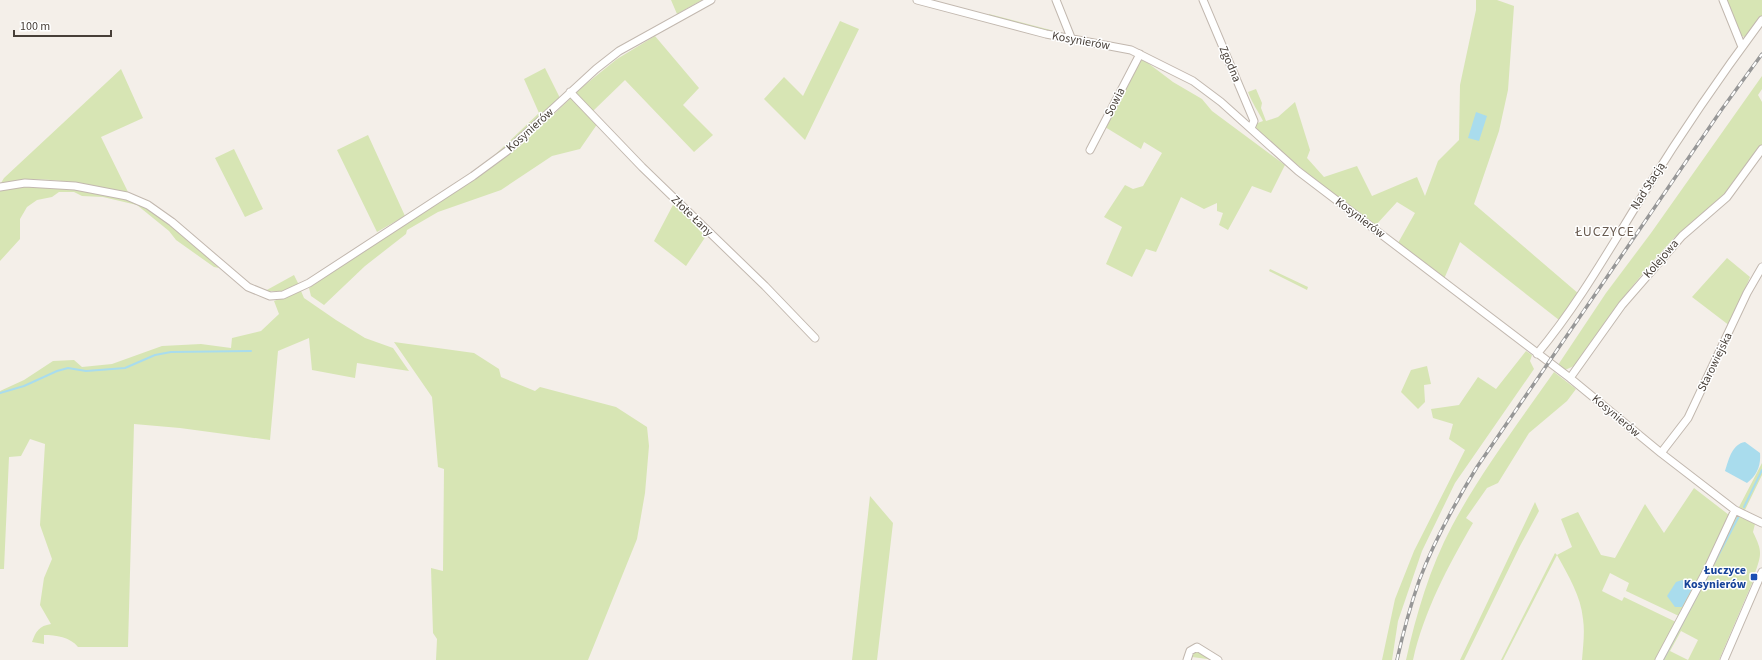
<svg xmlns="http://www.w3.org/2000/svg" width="1762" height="660" font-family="'Source Sans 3',sans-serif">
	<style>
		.green { fill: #d7e5b4; fill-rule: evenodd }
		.water { fill: #a9dced }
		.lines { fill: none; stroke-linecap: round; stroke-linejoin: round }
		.stream { stroke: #a9dced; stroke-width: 2 }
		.minor-casing { stroke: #c2b8af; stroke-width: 9 }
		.minor { stroke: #fff; stroke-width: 7 }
		.rail-casing { stroke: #979797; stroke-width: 3.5 }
		.rail { stroke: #fff; stroke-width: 2; stroke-dasharray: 6; stroke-linecap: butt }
		.transit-dot { fill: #1a4fb4; stroke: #fff; stroke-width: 1.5 }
		.labels { text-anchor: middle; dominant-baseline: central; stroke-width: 3; stroke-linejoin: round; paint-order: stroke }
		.street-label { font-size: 12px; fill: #473f38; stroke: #fff }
		.transit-label { font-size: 12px; font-weight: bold; fill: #164399; stroke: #fff; text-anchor: end }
		.quarter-label { font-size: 14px; letter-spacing: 1px; fill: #695b50; stroke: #fff }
	</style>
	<rect width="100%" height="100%" fill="#f4efe9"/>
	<!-- green -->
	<path class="green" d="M671,0h31l-25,14z
		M1476,0h21l17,6 -6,84 -9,41 -25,73 105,90 -20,26 -99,-78 -16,37 -46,-36 17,-30 -18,-11 -22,24 -56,-43 -62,-52 -2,-7 8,-3c-5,-10 -11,-18 -15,-29l8,-3 6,14 -1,5 5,13 12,-4 17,-15 15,48 -3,8 17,19 33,-11 15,30 45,-19 8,19 13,-35 21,-21 1,-55 16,-75z
		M1725,0h37v17l-12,17 -6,3 -4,-2z
		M989,14l77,20 3,3 -81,-19z
		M840,21l19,8 -54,111 -41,-41 20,-22 19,19z
		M655,36l44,52 -16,17 30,30 -19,17 -69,-72 -33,32 -17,-19 42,-34z
		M1140,57l33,25 29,17 10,12 73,54 -14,28 -19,-7 -24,44 -9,-5 4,-12 -6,-2v-8l-13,6 -23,-12 -25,55 -10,-3 -14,28 -26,-13 16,-37 -18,-10 21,-32 8,4 10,-3 19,-33 -18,-11 -3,7 -36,-22z
		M545,68l15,30 -59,55 -20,15 58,-55 -15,-34z
		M121,69l22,49 -42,19 28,57c-42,-10 -85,-20 -128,-11l3,-5z
		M1762,76v13l-4,6 4,7v45l-34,44 -54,47 -21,23 -35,43 -44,62 -9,4 -7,-5 48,-72 45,-60z
		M572,97l26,26 -18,26 -28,7 -51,34 -63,22 -31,18 -1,4 -41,32 -41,39 -13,-9 -2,-8 53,-37 127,-82 31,-23z
		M368,135l37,81 -28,16 -40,-82z
		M234,149l29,60 -18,8 -30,-59z
		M32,186c30,1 81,5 108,18 30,15 54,42 79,64l-5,-1 -38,-27 -7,-9 -32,-26 -34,-8 -21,-1 -8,-4h-15l-7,5 -15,3 -10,7 -7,12v20l-20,22v-71z
		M674,203l34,30 -22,33 -32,-25z
		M1727,258l23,19 -20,49 -38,-29z
		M1270,269l38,18 -1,3 -38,-19z
		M294,275l5,10 -17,6h-17z
		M301,291l3,7 32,22 29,18 28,10 16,23 -52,-8 -2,15 -43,-8 -3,-32 -31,13 -8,89 -90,-12 -46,-4 -6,223h-50c-8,-10 -22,-12 -34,-12v9l-12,-2c4,-11 7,-16 19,-18l-11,-19 4,-27 8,-19 -12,-34 5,-81 -15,-5 -9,17 -12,1 -5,112h-4v-178l24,-11 29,-19 21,-1 8,7 30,-3 50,-18 39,-2 30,4 1,-10 29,-7 18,-17 -5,-13z
		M394,342l80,11 25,16 2,8 34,14 5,-4 76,20 31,20 2,19 -4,47 -8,46 -49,121h-152l1,-21 -4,-6 -2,-65 12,3 1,-102 -6,-2 -6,-70z
		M1526,351l6,4 -2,6 4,8 -79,114 -33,68 -24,70 -6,39h-10l13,-61 19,-48 51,-101 -16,-11 4,-15 -20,-6 -2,-9 28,-4 19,-28 18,12z
		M1427,366l4,18 -7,1 1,17 -7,7 -17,-17 10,-22z
		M1554,372l22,17 -9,12 -38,32 -31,50 -11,5 -21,30 7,5c-25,43 -49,88 -60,137h-7c10,-45 24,-93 46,-134 29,-54 67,-104 102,-154z
		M1762,463v12l-17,35 -6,-3z
		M1694,488l35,27 -28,63 -20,39 -55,-26 3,-8 -19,-10 -8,18 20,10 2,-4 54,26 -23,37h-73c1,-13 3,-28 1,-41 -2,-23 -15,-44 -26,-64l-54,105h-2l54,-107 2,2 15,-8 -11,-28 17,-7 23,43 14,3 30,-54 19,29z
		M870,496l23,27 -16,137h-25z
		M1535,502l4,9 -19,35 -56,114h-4z
		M1736,515l19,9 -2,8c9,19 9,21 2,41h-2l-2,6 2,2 -34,79h-58zM1681,631l17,9 -10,20 -18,-9z
		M1194,651h6l15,9 -23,-3v3h-2l1,-6z"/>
	<!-- water -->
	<path class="water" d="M1476,112l11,4 -8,25 -11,-3z
		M1745,442l15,11c1,13 -3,22 -13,30l-22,-12c4,-12 7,-27 20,-29z
		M1682,580l9,5 1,4 -10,18h-7l-8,-11 9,-14z"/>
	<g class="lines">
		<!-- stream -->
		<path class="stream" d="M0,393l24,-7 33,-15 11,-3 18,3 39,-3 30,-13 16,-3 80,-1
			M1744,507l18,-37
			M1663,660l76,-144"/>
		<defs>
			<path id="minor" d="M917,0l129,34 85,16 62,31 28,21 77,69 272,207 91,75 74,57 27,13
				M1056,0l16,40
				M1203,0l51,121 -3,7
				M1723,0l19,47
				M570,92l72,75 123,119 50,52
				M1090,150l50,-96
				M0,187l25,-4 50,3 52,10 21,9 24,17 76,65 22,9 13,-1 26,-12 164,-107 34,-25 89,-82 23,-18 92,-51
				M1537,354c42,-50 74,-108 109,-164 36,-58 75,-115 116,-170
				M1570,378l52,-73 60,-69 45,-39 35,-48
				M1661,453l27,-35 59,-125 15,-26
				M1187,660l3,-9 7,-4 21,13
				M1659,660l49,-92 27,-58
				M1724,660l38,-88"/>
		</defs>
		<!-- minor casing -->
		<use href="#minor" class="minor-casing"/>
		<!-- minor -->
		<use href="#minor" class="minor"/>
		<defs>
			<path id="rail" d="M1397,660c6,-27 13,-53 22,-79 15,-40 36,-78 58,-114l245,-358 40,-55"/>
		</defs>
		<!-- rail casing -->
		<use href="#rail" class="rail-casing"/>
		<!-- rail -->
		<use href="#rail" class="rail"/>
	</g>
	<!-- markers -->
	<rect class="transit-dot" x="1750" y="573" width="8" height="8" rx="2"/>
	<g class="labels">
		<!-- street labels -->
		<g class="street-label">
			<text transform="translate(1081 41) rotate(10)">Kosynierów</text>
			<text transform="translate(1230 64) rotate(67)">Zgodna</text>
			<text transform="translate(1115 102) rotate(-63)">Sowia</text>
			<text transform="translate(530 130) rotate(-42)">Kosynierów</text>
			<text transform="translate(1648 186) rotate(-58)">Nad Stacją</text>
			<text transform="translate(692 216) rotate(44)">Złote Łany</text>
			<text transform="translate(1360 218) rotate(37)">Kosynierów</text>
			<text transform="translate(1661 259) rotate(-49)">Kolejowa</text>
			<text transform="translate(1715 362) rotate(-64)">Starowiejska</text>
			<text transform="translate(1616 416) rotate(40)">Kosynierów</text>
		</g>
		<!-- transit labels -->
		<g class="transit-label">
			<text x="1746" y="570">Łuczyce<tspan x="1746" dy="14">Kosynierów</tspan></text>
		</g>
		<!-- quarter labels -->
		<g class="quarter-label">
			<text x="1605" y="232">ŁUCZYCE</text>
		</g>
	</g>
	<!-- scale -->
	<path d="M14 30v6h97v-6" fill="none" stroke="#473f38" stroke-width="2"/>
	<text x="20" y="30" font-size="12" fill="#473f38" stroke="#ffffff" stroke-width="3" paint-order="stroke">100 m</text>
</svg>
